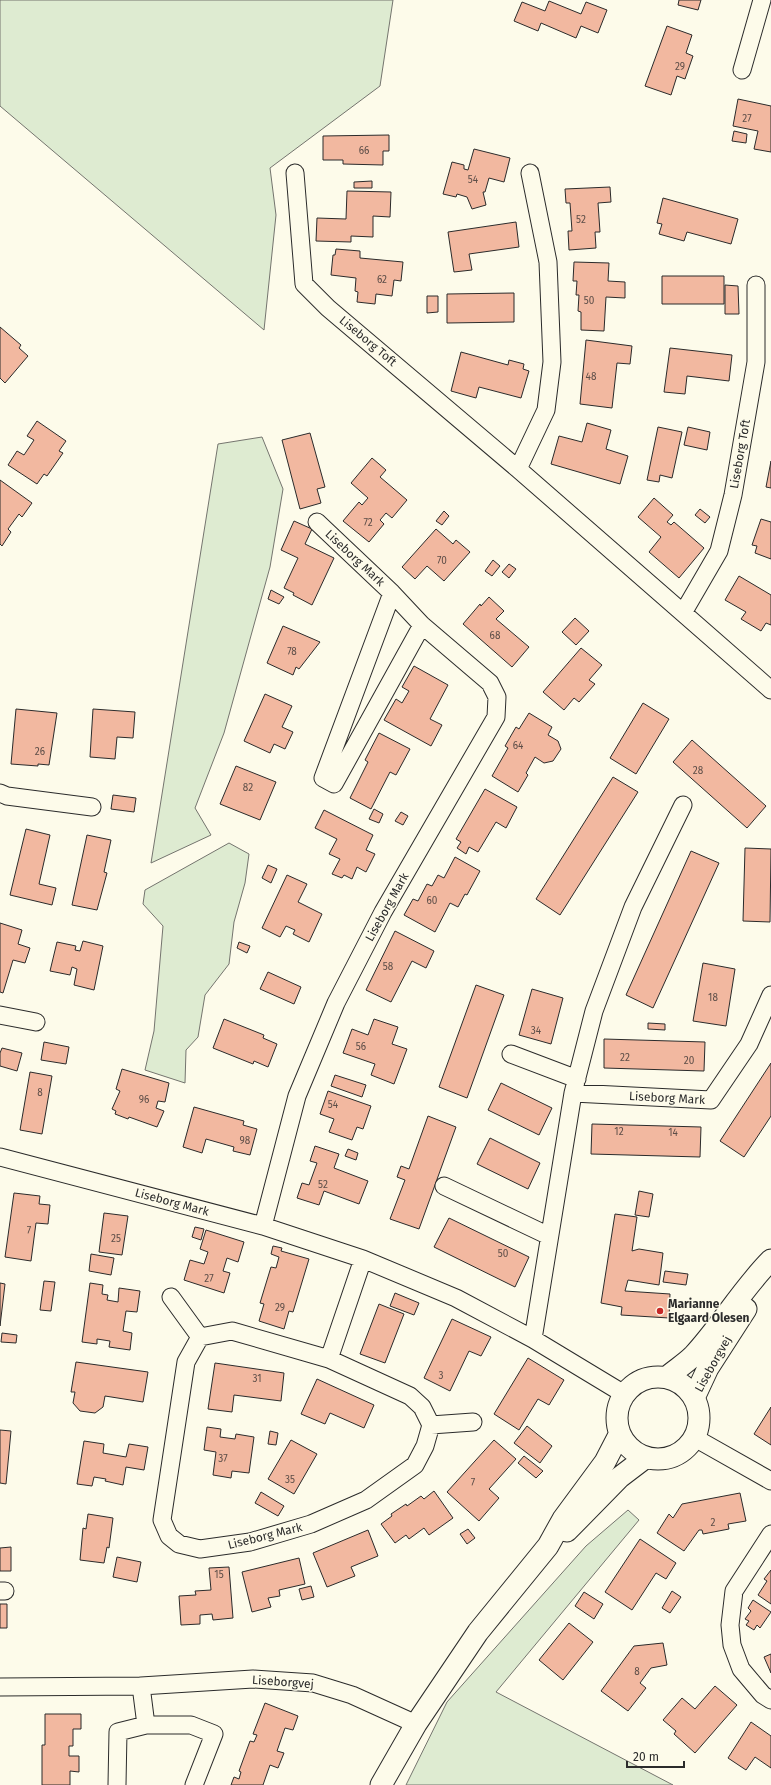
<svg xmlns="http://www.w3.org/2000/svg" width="771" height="1785" font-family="'Fira Sans',sans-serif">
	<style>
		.green { fill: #deebd1; stroke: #74746e }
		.building { fill: #f2b8a0; stroke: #2b2b2b }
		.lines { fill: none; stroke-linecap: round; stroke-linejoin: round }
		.minor-casing { stroke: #2b2b2b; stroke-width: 19 }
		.tertiary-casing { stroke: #2b2b2b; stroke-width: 23 }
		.minor { stroke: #fdfbea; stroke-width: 17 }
		.tertiary { stroke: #fdfbea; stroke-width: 21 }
		.poi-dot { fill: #c62828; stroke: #fdfbea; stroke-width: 1.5 }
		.labels { text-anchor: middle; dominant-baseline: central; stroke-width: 3; stroke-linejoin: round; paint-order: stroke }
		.number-label { font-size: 10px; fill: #5d4e48 }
		.street-label { font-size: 12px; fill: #2b2b2b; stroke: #fdfbea }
		.poi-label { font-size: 12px; font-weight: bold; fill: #2b2b2b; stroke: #fdfbea; text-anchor: start }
	</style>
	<rect width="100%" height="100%" fill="#fdfbea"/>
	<!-- green -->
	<path class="green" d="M0,0h393l-13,86 -110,82 6,47 -12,115 -264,-224z
		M262,437l21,52 -13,78 -46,166 -29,75 16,27 -60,28 67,-419z
		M229,843l20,11 -4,29 -11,39 -5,42 -24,31 -7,42 -12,13 -1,33 -40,-13 9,-39 9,-105 -20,-22 2,-14z
		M628,1510l11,10 -143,172 177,93h-267l41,-83 139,-156z"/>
	<!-- building -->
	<path class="building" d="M679,0h22l-3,10 -20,-5z
		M549,1l32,13 5,-12 21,8 -9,23 -17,-7 -5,12 -35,-15 -3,8 -24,-10 8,-19 23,9z
		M667,26l25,9 -6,18 7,3 -8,23 -8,-3 -6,19 -26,-9z
		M738,99l33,7v46l-17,-3 4,-18 -25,-5z
		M734,131l13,3 -1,9 -14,-2z
		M389,135v16h-6v14l-40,-1v-4h-20v-24z
		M474,149l36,9 -6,24 -15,-4 -4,14h-2l3,13 -14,4 -5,-12 -10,-3 -1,3 -13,-3 9,-32 12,3v4l4,1z
		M372,181v7h-18v-6z
		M610,187l1,15 -13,1 2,29h-5l1,16 -27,2 -1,-19h4l-2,-28h-4l-1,-14z
		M347,191l44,1 -1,25 -17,-1v21l-22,-1v6l-35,-1 1,-23 29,1z
		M663,198l75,21 -7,25 -44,-12 -3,9 -25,-7 3,-10 -5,-1z
		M516,222l3,25 -50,7 3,16 -18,2 -6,-40z
		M336,249l24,2v7l43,4 -2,19 -7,-1 -2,16 -16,-2 -1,10 -18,-2 1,-10 -3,-1 1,-13 -25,-3 2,-20h2z
		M574,262l35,1 -1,18 17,1v16l-19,-1 -2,34 -23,-1v-18l-3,-1 1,-16h-3l1,-14h-4z
		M662,276h62v28h-62z
		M725,285l13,1 1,28h-14z
		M514,293v29l-67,1v-29z
		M427,296h11v16l-11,1z
		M0,327l21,18 -2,3 9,8 -23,27 -5,-5z
		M586,340l46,6 -2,18 -13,-1 -5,45 -32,-4z
		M670,348l62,7 -3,26 -42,-5 -2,18 -21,-2z
		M461,352l47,13 1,-5 15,4 -1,5 6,2 -8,27 -42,-11 -3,11 -25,-7z
		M37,421l29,20 -7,10 4,2 -16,23 -3,-2 -7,10 -29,-19 9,-14 7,4 10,-15 -7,-4z
		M587,423l24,7 -5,19 22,7 -8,28 -69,-20 8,-28 23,6z
		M658,427l24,5 -10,46 -12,-3 -1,7 -12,-2z
		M688,427l22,5 -3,18 -23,-5z
		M310,433l15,54 -8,2 4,14 -21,6 -18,-69z
		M372,458l14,12 -6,7 27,23 -15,18 -6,-5 -6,7 4,4 -15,18 -26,-21 16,-19 3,3 6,-7 -17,-15z
		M771,461v27l-5,-1z
		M0,480l32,23 -10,14 -3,-3 -11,15 3,3 -9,14 -2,-2z
		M654,498l19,17 -6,7 4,3 3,-3 30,26 -25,30 -30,-26 12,-15 -23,-20z
		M700,509l10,8 -5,6 -10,-8z
		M444,511l5,5 -7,9 -6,-4z
		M761,519l10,3v37l-16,-6 2,-7 -5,-1z
		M294,521l18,8 -7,15 29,14 -22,47 -19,-10 1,-2 -10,-5 14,-30 -17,-8z
		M436,529l17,15 3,-4 14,12 -26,29 -17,-15 -12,13 -13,-12z
		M493,560l7,6 -8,10 -7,-5z
		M509,564l7,5 -7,9 -7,-6z
		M739,576l32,19v30l-5,-2 -5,8 -20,-12 5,-7 -21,-12z
		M271,590l13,7 -5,7 -11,-5z
		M489,597l15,14 -8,8 33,28 -17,20 -49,-43 17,-20 1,2z
		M575,618l14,13 -13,14 -14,-13z
		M283,626l37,16 -21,27 -3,-2 -3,8 -26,-12z
		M581,648l21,17 -13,15 6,4 -16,18 -5,-4 -10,12 -21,-18z
		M414,666l34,19 -18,34 12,6 -11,21 -47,-26 12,-21 6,4 7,-12 -7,-4z
		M265,694l27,12 -10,21 11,5 -8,17 -11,-5 -4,9 -26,-12z
		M643,703l26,16 -33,55 -26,-16z
		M16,709l41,4 -8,52 -11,-1v2l-27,-2z
		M93,709l42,3 -2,26 -16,-1 -2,22 -25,-2z
		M529,713l23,14 -4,8 10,6 3,8 -8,12 -9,2 -9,-6 -9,16 2,2 -10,17 -26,-16 16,-28 -3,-2 11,-19 3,2z
		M379,733l31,16 -14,26 -6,-3 -19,37 -21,-11 18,-36 -3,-2z
		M692,740l74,66 -19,22 -74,-66z
		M236,766l40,16 -16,38 -40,-16z
		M613,777l25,15 -78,123 -24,-16z
		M485,789l32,18 -11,21 -10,-6 -18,30 -9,-5 -3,7 -9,-6 4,-6 -5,-3z
		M113,795l23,3 -2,14 -23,-3z
		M374,809l9,5 -4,9 -10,-4z
		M324,810l49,25 -7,15 9,4 -9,18 -9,-5 -5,12 -8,-4 -2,3 -10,-4 8,-15 -11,-5 8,-15 -22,-11z
		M401,812l7,4 -5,9 -8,-4z
		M26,829l24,6 -11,49 17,4 -4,17 -42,-10z
		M87,835l24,5 -7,32 3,1 -10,37 -25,-5z
		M745,848l26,1 -1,73 -27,-1z
		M691,851l28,12 -66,145 -27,-13z
		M455,857l25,14 -13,24 -2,-1 -7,13 -8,-4 -15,29 -31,-17 9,-16 5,2 9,-17 5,2 6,-11 6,3z
		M268,865l9,4 -6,14 -9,-5z
		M287,875l20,9 -9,18 24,12 -13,28 -16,-8 2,-4 -9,-4 -6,11 -18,-9z
		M0,923l22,7 -4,14 12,4 -5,15 -12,-3 -10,33 -3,-1z
		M395,931l39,20 -8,17 -14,-7 -21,41 -25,-12z
		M83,941l20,5 -9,44 -20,-5 3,-16 -5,-2 -2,8 -20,-4 7,-29 19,4 -1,4 5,1z
		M239,942l11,4 -3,7 -10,-5z
		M703,963l32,6 -9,57 -33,-5z
		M268,972l33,15 -7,17 -34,-15z
		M476,985l28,10 -37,103 -28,-11z
		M532,989l31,9 -12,46 -32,-9z
		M224,1019l40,16 -1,3 14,6 -9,23 -14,-6 -1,3 -40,-16z
		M374,1019l24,8 -6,17 15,5 -13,35 -23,-9 4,-11 -32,-11 9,-24 16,6z
		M648,1023l17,1v6l-17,-1z
		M604,1039l101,3 -1,29 -100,-3z
		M44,1042l25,5 -3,17 -25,-4z
		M2,1048l20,5 -5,18 -17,-5v-13z
		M771,1063v53l-27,41 -24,-16z
		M122,1069l47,14 -4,19 -7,-1 -2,7 8,3 -7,16 -28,-10 -1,2 -13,-5 1,-3 -4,-2 8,-18 -4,-2z
		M30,1072l22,4 -10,58 -22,-4z
		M335,1075l31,10 -4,12 -31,-11z
		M501,1083l51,25 -13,27 -51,-25z
		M328,1091l43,15 -8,23 -6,-2 -5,13 -23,-8 5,-13 -14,-5z
		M194,1107l50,14 -1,4 14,4 -7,26 -17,-4 1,-4 -28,-8 -4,14 -19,-6z
		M428,1116l28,11 -37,102 -29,-10 15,-39 -8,-3 4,-11 8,3z
		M592,1124l109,3 -1,30 -109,-3z
		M490,1138l50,25 -12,26 -51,-25z
		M315,1146l24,8 -5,14 34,13 -9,23 -35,-13 -5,14 -22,-7 5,-15 7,2 8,-22 -7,-2z
		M348,1149l10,4 -2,7 -11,-4z
		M639,1191l14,3 -4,23 -14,-2z
		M14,1193l26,3 -1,8 11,1 -2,19 -12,-1 -5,38 -26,-4z
		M104,1213l24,3 -6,39 -23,-3z
		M615,1214l22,3 -5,34 7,-2 24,4 -4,32 -31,-5 -3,11 45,3 -1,24 -48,-3 1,-8 -21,-4z
		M449,1218l80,39 -14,30 -81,-40z
		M195,1227l9,2 -3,11 -9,-3z
		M206,1230l38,12 -6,20 -11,-4 -4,13 7,2 -6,20 -40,-13 6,-20 14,4 4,-12 -8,-3z
		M273,1246l9,2 -1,3 28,8 -16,53 -4,-1 -5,18 -25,-8 5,-17 -4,-1 11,-36 5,1 3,-11 -8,-3z
		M91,1254l23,4 -3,17 -22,-4z
		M665,1271l23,3 -2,11 -23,-3z
		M44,1281l11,1 -4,29 -11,-1z
		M0,1283l5,1 -5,42z
		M90,1283l13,2 -1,9 6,1 -1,5 11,2 1,-14 21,3 -3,21 -11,-1 -3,20 9,2 -2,17 -21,-3 1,-6 -13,-2v5l-15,-2z
		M395,1293l24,10 -5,12 -24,-9z
		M379,1304l25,10 -19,49 -25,-9z
		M452,1319l39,18 -10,19 -12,-5 -19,40 -26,-13z
		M2,1333l15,2 -1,8 -15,-1z
		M528,1358l36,22 -15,25 -11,-6 -19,31 -25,-16z
		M76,1362l72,10 -5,30 -38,-6 -2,11 -8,6 -15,-2 -7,-8 2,-11h-4z
		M215,1363l69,10 -3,28 -47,-6 -2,17 -24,-3z
		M317,1379l57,26 -10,23 -34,-15 -5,11 -24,-10z
		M771,1407v38l-17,-11z
		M527,1426l25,20 -12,17 -26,-20z
		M207,1427l14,2 -1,8 15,2 1,-5 18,3 -5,36 -17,-2 -1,7 -18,-3 3,-23 -12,-2z
		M0,1430l11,1 -5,53 -6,-1z
		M270,1431l8,2 -2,12 -8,-1z
		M291,1440l26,14 -23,40 -26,-15z
		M494,1440l22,19 -27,30 10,9 -20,23 -32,-29z
		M84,1441l20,3 -1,9 23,4 3,-13 19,3 -4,23 -18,-3 -3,18 -18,-4 1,-2 -12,-2 -2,9 -15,-2z
		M524,1456l19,15 -7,7 -18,-15z
		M434,1491l19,27 -24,17 -5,-7 -15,11 -3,-4 -11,8 -14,-19 11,-8 -1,-2 15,-10 1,2 14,-10 3,3z
		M261,1492l23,14 -6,10 -23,-13z
		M740,1493l6,28 -18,3 1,5 -26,5 -1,-4h-3l-15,21 -27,-18 12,-19 4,4 9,-14z
		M88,1514l25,4 -4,30 -2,-1 -3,16 -24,-3 3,-32 3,1z
		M468,1529l7,9 -8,6 -7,-10z
		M368,1530l10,26 -27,11 4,9 -28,11 -14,-34z
		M640,1539l36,24 -10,16 -10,-6 -24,37 -27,-18z
		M11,1547v24h-11v-23z
		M117,1557l24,5 -4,20 -24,-5z
		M299,1558l6,26 -26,6 1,6 -12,2 3,9 -19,5 -10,-40z
		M229,1567l4,51 -20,2 -1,-6 -12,1v9l-19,1 -2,-29 17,-1 -1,-4 16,-1 -2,-22z
		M771,1570v34l-13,-9 9,-14 -3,-2z
		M311,1586l3,11 -12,3 -3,-11z
		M672,1591l9,6 -11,16 -8,-5z
		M584,1592l19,12 -9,15 -19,-13z
		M753,1600l18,12 -11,16 -3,-3 -3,5 -8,-5 3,-4 -4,-2 6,-8 -3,-3z
		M0,1604h7v24h-7z
		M569,1623l24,19 -30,38 -24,-20z
		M663,1643l4,22 -16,3 -11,15 6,5 -18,23 -27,-20 33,-45z
		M771,1654v19l-7,-16z
		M715,1686l22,19 -42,48 -21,-19 2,-3 -13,-11 19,-22 13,11z
		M265,1703l33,13 -5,14 -8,-2 -8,23 7,2 -6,15 -8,-3 -7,20h-32l3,-8 5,2 2,-7 -2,-1 11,-30 4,1 3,-7 -4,-1z
		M45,1714h36v15h-8v17h-4v10h10v16l-9,-1v14h-28v-40h3z
		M751,1722l20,14v32l-16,-11 -9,13 -18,-12z"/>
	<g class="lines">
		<defs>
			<path id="minor" d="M742,70l20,-70
				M295,173l9,111 24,24 190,161 165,144
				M756,285v77l-23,133 -14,56 -36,62 88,77
				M518,469l28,-59 6,-48 -4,-100 -18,-89
				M392,593l-69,185 11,6 88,-159
				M0,793l7,3 85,11
				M0,1015l36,7
				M511,1054l66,25
				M573,1093l138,7 38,-56 22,-49
				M0,1157l263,69 100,33 93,39 77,41 91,55
				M444,1186l105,50
				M263,1226l34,-130 39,-93 47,-91 113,-195 1,-20 -7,-14 -68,-58 -30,-32 -75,-71
				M171,1297l29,40
				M533,1339l40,-246 21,-82 39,-104 50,-102
				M329,1359l81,37 12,11 9,18 -6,21 -10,19 -49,35 -55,24 -61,18 -50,7 -21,-5 -10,-8 -7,-16 24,-158 14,-25 32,-6 97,28 34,-100
				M431,1425l42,-3
				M695,1438l76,43
				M771,1534l-37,57 -4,34 2,20 9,24 22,26 8,5
				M0,1591h5
				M141,1686l5,39
				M0,1687l141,-1 112,-7 60,4 39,12 64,29
				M117,1785l1,-53 28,-7h45l23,9 -20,51"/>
			<path id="tertiary" d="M617 1418a41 41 0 1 1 82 0a41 41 0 1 1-82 0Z
				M667,1377c8,-7 18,-13 26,-21 28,-30 49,-67 78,-96
				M694,1398l14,-30 38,-59
				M567,1531l53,-54 25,-19
				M381,1785l35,-61 62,-92 70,-86 15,-27 42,-57 14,-27"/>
		</defs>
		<!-- minor casing -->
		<use href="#minor" class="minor-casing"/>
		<!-- tertiary casing -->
		<use href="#tertiary" class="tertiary-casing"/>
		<!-- minor -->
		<use href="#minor" class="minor"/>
		<!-- tertiary -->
		<use href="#tertiary" class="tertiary"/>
	</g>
	<!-- markers -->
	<circle class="poi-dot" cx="660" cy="1311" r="4"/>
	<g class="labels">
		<!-- number labels -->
		<g class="number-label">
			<text x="680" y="67">29</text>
			<text x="747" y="119">27</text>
			<text x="364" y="151">66</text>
			<text x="473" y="180">54</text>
			<text x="581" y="220">52</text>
			<text x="382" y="280">62</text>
			<text x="589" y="301">50</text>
			<text x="591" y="377">48</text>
			<text x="368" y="523">72</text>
			<text x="442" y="561">70</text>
			<text x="495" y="636">68</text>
			<text x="292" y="652">78</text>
			<text x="518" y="746">64</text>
			<text x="40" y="752">26</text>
			<text x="698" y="771">28</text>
			<text x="248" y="788">82</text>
			<text x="432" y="901">60</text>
			<text x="388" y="967">58</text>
			<text x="713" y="998">18</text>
			<text x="536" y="1031">34</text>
			<text x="361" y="1047">56</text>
			<text x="625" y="1058">22</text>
			<text x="689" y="1061">20</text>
			<text x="40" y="1093">8</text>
			<text x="144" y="1100">96</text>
			<text x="333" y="1105">54</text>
			<text x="619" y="1132">12</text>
			<text x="673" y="1133">14</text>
			<text x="245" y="1141">98</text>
			<text x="323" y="1185">52</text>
			<text x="29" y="1231">7</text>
			<text x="116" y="1239">25</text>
			<text x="503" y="1254">50</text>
			<text x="209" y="1279">27</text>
			<text x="280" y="1308">29</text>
			<text x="441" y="1376">3</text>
			<text x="257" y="1379">31</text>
			<text x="223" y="1459">37</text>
			<text x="290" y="1480">35</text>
			<text x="473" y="1483">7</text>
			<text x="713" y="1523">2</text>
			<text x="219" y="1575">15</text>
			<text x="637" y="1672">8</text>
		</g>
		<!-- street labels -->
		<g class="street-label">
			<text transform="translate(368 341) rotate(40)">Liseborg Toft</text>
			<text transform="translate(740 454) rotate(-80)">Liseborg Toft</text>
			<text transform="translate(355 558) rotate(43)">Liseborg Mark</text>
			<text transform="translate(387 907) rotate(-61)">Liseborg Mark</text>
			<text transform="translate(667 1098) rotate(3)">Liseborg Mark</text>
			<text transform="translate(172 1202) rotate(15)">Liseborg Mark</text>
			<text transform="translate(713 1364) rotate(-61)">Liseborgvej</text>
			<text transform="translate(265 1536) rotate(-14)">Liseborg Mark</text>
			<text transform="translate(283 1682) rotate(4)">Liseborgvej</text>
		</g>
		<!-- poi labels -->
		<g class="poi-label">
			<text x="668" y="1304">Marianne<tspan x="668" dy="14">Elgaard Olesen</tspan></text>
		</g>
	</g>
	<!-- scale -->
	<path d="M627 1761v6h57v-6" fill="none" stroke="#2b2b2b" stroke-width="2"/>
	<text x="633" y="1761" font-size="12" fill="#2b2b2b" stroke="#fdfbea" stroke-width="3" paint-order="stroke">20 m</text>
</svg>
